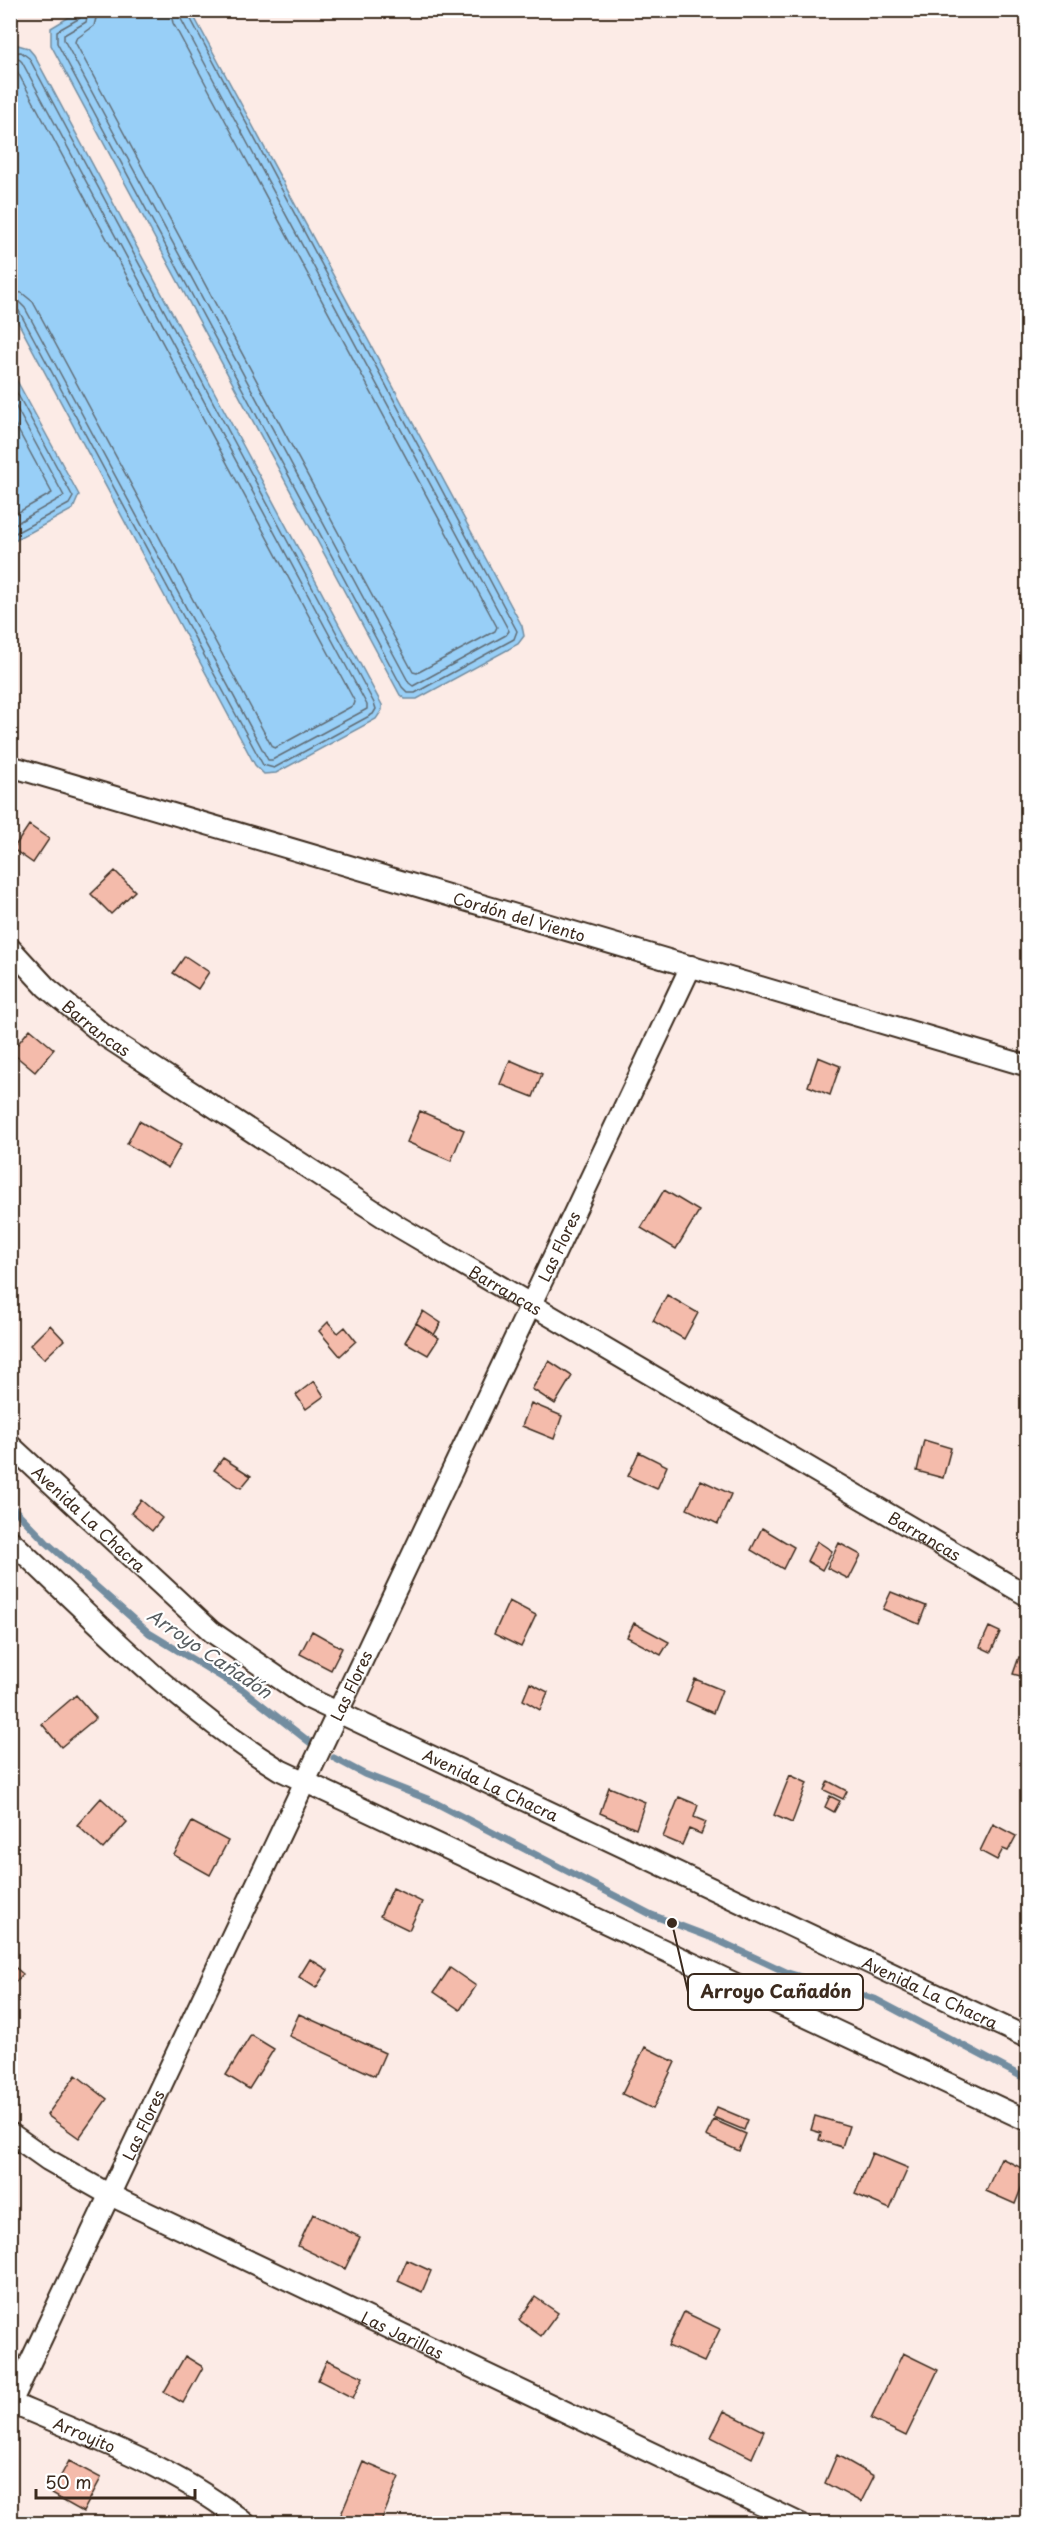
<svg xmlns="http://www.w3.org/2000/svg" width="1038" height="2534" font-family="'Playpen Sans',sans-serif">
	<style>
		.water { fill: #98cff7; stroke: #738da0; stroke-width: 1.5 }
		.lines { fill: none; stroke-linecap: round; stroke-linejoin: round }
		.shore { stroke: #606c75; stroke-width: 1.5 }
		.stream { stroke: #738da0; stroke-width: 7 }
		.building { fill: #f4bbab; stroke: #3b2a1e; stroke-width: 1.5 }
		.street-casing { stroke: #3b2a1e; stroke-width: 24 }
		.street { stroke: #fff; stroke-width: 20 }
		.labels { text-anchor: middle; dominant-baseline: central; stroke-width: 4.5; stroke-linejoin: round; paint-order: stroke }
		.street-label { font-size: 16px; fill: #3b2a1e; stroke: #fff }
		.water-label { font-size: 18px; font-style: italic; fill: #575c5f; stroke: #fff }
		.leader { fill: none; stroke: #3b2a1e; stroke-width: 2 }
		.callout-dot { fill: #3b2a1e; stroke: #fff; stroke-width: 2 }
		.callout { fill: #fff; stroke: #3b2a1e; stroke-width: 2 }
		.callout-label { font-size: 18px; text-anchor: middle; font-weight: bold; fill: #3b2a1e }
	</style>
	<rect width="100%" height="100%" fill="#fcebe6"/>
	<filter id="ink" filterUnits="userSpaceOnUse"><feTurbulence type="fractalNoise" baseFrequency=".0167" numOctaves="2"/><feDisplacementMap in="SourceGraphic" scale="12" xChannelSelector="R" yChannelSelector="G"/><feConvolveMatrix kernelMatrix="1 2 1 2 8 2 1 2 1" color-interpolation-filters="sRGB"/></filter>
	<g filter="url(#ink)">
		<!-- water -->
		<path class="water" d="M81,10l110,1 331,615 2,10 -6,8 -101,55h-12l-5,-4 -349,-650v-17z
			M18,45l10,3 6,7 348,650v5l-6,9 -100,54 -12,1 -9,-9 -244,-456 -1,-261z
			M10,368l69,127 -6,14 -62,34z"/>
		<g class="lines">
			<!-- shore -->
			<path class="shore" d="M82,10l-2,8 -23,13v12l345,644 6,6h7l99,-54 3,-8 -331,-621
				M89,10l-3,12 -22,13v5l345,643 4,3 93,-51 3,-4 -328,-612 -2,-9
				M98,10l-4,16 -18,13 -1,3 338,630 4,1 78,-42 2,-4 -324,-604 -3,-13
				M10,53l11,-1 8,6 345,645 2,6 -3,5 -99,54 -11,-3 -244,-454 -9,-4
				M10,61l9,-2 3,3 345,643v4l-95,51h-4l-243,-452 -7,-7 -8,-1
				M10,70l7,1 338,631 -1,3 -79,43 -3,-1 -239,-445 -11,-9 -12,-2
				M10,380l63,117 -4,7 -59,32
				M10,396l54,100 -54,31
				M10,415l42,78 -42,24"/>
			<!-- stream -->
			<path class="stream" d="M10,1505l36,37 103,91 94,57 74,58
				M334,1758l30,16 66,26 222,115 63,24 73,34 87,26 153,81"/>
		</g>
		<!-- building -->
		<path class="building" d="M29,825l20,14 -16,24 -20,-14z
			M115,871l20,20 -24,23 -20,-20z
			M185,956l24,16 -11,17 -25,-16z
			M30,1029l24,20 -19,23 -24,-20z
			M818,1057l22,9 -10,29 -22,-9z
			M510,1060l32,14 -9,23 -33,-13z
			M420,1111l44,19 -13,31 -44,-19z
			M139,1121l42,24 -13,23 -41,-24z
			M664,1190l35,21 -23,38 -35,-21z
			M667,1295l31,18 -14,26 -31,-18z
			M423,1311l18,12 -7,12 -18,-12z
			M328,1322l10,11 7,-6 11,14 -16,15 -21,-25z
			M416,1323l23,15 -11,17 -23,-13z
			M50,1325l14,15 -20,19 -14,-14z
			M549,1361l23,15 -17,28 -23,-15z
			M314,1381l10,15 -18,13 -10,-14z
			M531,1403l31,13 -8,23 -32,-13z
			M924,1440l27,8 -8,30 -26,-7z
			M639,1452l28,14 -10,23 -29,-13z
			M223,1458l28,18 -10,12 -27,-18z
			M701,1480l30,14 -13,30 -31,-15z
			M141,1500l21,18 -10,13 -21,-18z
			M762,1528l32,19 -11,22 -32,-19z
			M817,1541l15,10 -10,19 -15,-9z
			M839,1543l22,12 -12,24 -22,-11z
			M891,1592l35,14 -7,18 -36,-15z
			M509,1601l27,14 -15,32 -27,-13z
			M634,1623l35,19 -8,13 -34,-18z
			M989,1627l11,5 -9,20 -11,-5z
			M312,1631l30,17 -11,22 -31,-16z
			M1019,1657l9,3v18l-15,-4z
			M695,1679l27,11 -9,23 -27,-12z
			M530,1683l18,9 -8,18 -17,-10z
			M76,1695l20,23 -35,29 -19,-23z
			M790,1775l17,8 -15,40 -18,-8z
			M828,1781l19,10 -4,8 -19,-9z
			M609,1787l36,15 -9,27 -36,-16z
			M830,1796l10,5 -6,11 -9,-5z
			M679,1797l19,8 -4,12 12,5 -5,12 -12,-5 -7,16 -19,-8z
			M101,1798l26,24 -24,27 -26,-24z
			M192,1822l36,19 -18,34 -36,-20z
			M993,1824l23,12 -8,15 -5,-2 -6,11 -17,-9z
			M393,1888l29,14 -13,28 -29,-14z
			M310,1959l18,11 -12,18 -17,-11z
			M10,1963l13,11 -13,14z
			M450,1968l26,18 -16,24 -26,-18z
			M299,2014l86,39 -10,23 -86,-40z
			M251,2035l23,14 -25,40 -23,-14z
			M645,2047l30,15 -22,47 -31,-15z
			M76,2075l31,24 -28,39 -32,-23z
			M717,2107l31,13 -4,10 -31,-13z
			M815,2116l34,10 -7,21 -23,-7 2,-7 -10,-3z
			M714,2120l32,14 -7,17 -33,-15z
			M872,2153l36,15 -18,41 -35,-15z
			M1001,2158l27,13 -13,33 -29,-13z
			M313,2214l47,23 -15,32 -47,-23z
			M407,2260l24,11 -9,21 -24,-11z
			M535,2297l23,16 -17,23 -22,-16z
			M684,2312l36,17 -16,33 -36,-16z
			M903,2353l35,17 -32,66 -35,-17z
			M185,2356l18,11 -20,36 -19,-11z
			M327,2360l36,17 -10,21 -35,-18z
			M724,2411l40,20 -12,27 -41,-21z
			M837,2455l37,21 -13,26 -36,-19z
			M69,2461l32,17 -18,34 -32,-18z
			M363,2462l36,15 -19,47h-25l-15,-7z"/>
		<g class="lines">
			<defs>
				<g id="street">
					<path id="s1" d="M10,766l1018,300"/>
					<path id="s2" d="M10,948l36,39 59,49 294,191 629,369"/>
					<path id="s3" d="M10,1445l202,187 96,66 720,340"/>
					<path d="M10,1540c86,81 169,168 270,230l748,351"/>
					<path id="s4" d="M10,2133l38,27 62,35 691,329"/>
					<path id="s5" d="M11,2403c81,35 167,65 235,121"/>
					<path id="s6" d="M10,2405l681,-1439"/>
				</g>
			</defs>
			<!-- street casing -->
			<use href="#street" class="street-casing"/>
			<!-- street -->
			<use href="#street" class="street"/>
		</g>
	</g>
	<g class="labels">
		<!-- street labels -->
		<g class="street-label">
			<text stroke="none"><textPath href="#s1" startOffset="531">Cordón del Viento</textPath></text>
			<text stroke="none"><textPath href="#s2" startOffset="118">Barrancas</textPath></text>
			<text stroke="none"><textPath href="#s6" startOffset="1282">Las Flores</textPath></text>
			<text stroke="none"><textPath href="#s2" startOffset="604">Barrancas</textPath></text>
			<text stroke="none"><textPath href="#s3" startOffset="108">Avenida La Chacra</textPath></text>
			<text stroke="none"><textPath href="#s2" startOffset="1090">Barrancas</textPath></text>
			<text stroke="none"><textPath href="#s6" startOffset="796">Las Flores</textPath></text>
			<text stroke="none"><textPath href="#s3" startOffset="594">Avenida La Chacra</textPath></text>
			<text stroke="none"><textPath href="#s3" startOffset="1080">Avenida La Chacra</textPath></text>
			<text stroke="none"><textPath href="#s6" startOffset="310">Las Flores</textPath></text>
			<text stroke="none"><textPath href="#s4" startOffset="442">Las Jarillas</textPath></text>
			<text stroke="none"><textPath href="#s5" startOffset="80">Arroyito</textPath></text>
		</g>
		<!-- water labels -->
		<g class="water-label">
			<text transform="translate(210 1653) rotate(34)">Arroyo Cañadón</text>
		</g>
	</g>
	<!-- callouts -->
	<path class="leader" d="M672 1923L688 1992"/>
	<circle class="callout-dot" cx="672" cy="1923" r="6"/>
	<rect class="callout" x="688" y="1974" width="175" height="36" rx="6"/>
	<g class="callout-label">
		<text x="776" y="1998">Arroyo Cañadón</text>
	</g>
	<!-- margin -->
	<rect width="1038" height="2534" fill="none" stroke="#fff" stroke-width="36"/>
	<rect x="18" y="18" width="1002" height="2498" fill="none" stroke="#3b2a1e" stroke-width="2" filter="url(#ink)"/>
	<!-- scale -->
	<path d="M36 2489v9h159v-9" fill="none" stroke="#3b2a1e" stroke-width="3"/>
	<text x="45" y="2489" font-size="18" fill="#3b2a1e" stroke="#ffffff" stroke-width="4.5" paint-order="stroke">50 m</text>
</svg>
